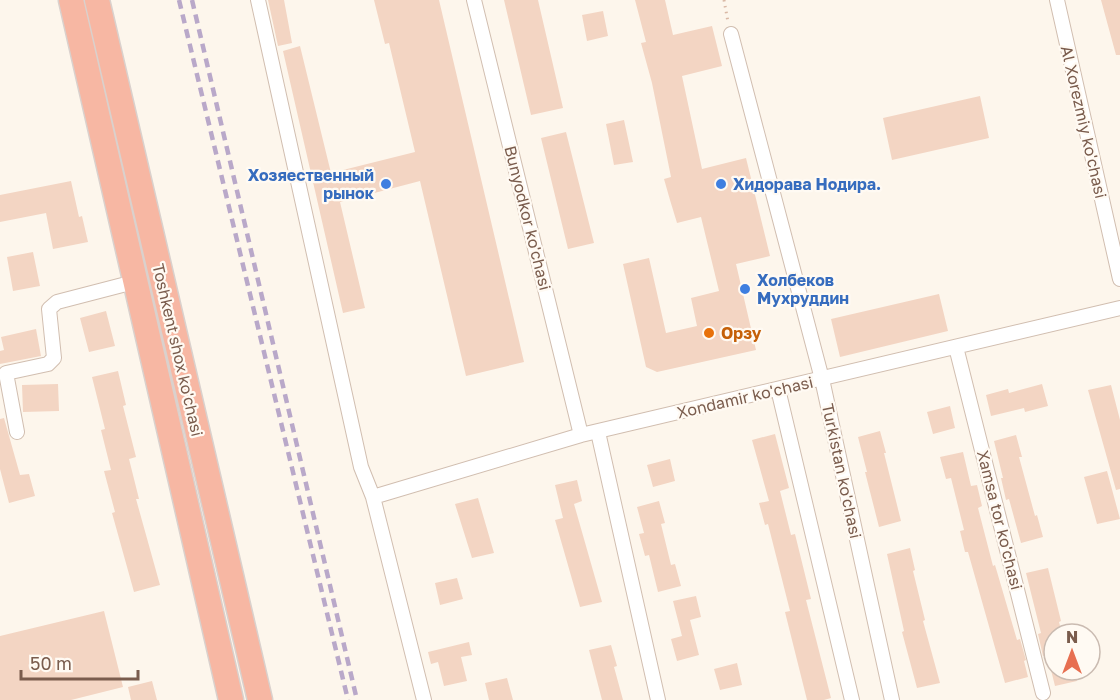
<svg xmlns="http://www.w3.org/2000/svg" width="1120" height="700" font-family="'Golos Text',sans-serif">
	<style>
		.building { fill: #f3d5c3 }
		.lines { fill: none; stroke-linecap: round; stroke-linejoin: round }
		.street-casing { stroke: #d1beb0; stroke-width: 16 }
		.highway-casing { stroke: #dad1cd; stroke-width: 27 }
		.path { stroke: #d9b8a5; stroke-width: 3; stroke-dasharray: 1.5 4.5; stroke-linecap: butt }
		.street { stroke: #fff; stroke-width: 14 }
		.highway { stroke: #f7b7a3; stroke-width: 24 }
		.rail { stroke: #b9a8c9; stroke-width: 4.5; stroke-dasharray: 9 6; stroke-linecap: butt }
		.shop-dot { fill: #3f7fe0; stroke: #fffaf3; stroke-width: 2 }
		.food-dot { fill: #e8710a; stroke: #fffaf3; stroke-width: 2 }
		.labels { text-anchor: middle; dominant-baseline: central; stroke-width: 4.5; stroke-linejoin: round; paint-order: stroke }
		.street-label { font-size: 16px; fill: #7a5c4d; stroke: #fffaf3 }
		.shop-label { font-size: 16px; font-weight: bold; fill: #366cbe; stroke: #fffaf3; text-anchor: start }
		.food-label { font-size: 16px; font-weight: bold; fill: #c56008; stroke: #fffaf3; text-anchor: start }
	</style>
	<rect width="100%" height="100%" fill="#fdf6ec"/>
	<!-- building -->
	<path class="building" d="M268,0h16l8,43 -14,3z
		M374,0h65l85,362 -58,14 -46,-195 -80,21 25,106 -22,5 -60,-262 17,-5 31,127 84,-21 -26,-109 -4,1z
		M504,0h34l25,108 -32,7z
		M635,0h30l8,35 39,-9 10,40 -40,10 20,93 44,-11 24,98 -34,8 20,86 -99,22 -11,-5 -23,-103 26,-6 17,75 31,-7 -6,-28 28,-7 -18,-74 -24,6 -7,-23 -6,-21 7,-2 -19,-94 -11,-40 5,-1z
		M1101,0h19v55h-4z
		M603,11l5,25 -21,5 -5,-26z
		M980,96l9,42 -97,22 -9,-42z
		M624,120l9,42 -19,3 -8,-41z
		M566,132l28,111 -26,6 -27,-111z
		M71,181l8,36 3,-1 6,26 -35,7 -7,-36 -46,9v-27z
		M33,252l7,34 -27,5 -6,-34z
		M939,294l9,37 -108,26 -9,-38z
		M106,311l9,35 -26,6 -9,-34z
		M36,329l5,27 -41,8v-13l4,-1 -3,-13z
		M118,371l8,34 -3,1 13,51 -7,2 10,40h-3l24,86 -26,7 -22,-79 3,-1 -11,-41 7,-1 -10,-40 4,-1 -13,-52z
		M58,384l1,27 -36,1 -1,-27z
		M1042,384l6,22 -23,6 -1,-4 -33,8 -5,-21 22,-6 1,4z
		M1111,385l9,35v69l-4,1 -28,-100z
		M950,406l5,22 -22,6 -6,-22z
		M4,418l16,57 9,-1 6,22 -26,7 -9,-34v-50z
		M880,431l6,22h-2l17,68 -22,6 -14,-55h2l-9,-35z
		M775,434l14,54 -9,3 11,44 4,-1 16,65 -5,1 25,98 -7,2h-17l-22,-88 5,-1 -22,-87 -3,1 -6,-22 10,-2 -17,-61z
		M1016,435l6,22h-3l16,59 2,-1 6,22 -22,6 -12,-44 -3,1 -5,-22h2l-9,-37z
		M963,452l8,34 6,-1 5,21 -4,2 15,58 2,-1 22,75 3,-1 6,21 -2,1 4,16 -23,6 -37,-131h-3l-5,-21 4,-1 -13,-52 -5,1 -6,-22z
		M670,459l5,22 -22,6 -6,-22z
		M1107,471l13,48 -23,5 -13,-47z
		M577,480l5,21 -8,3 28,98 -22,5 -25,-87 8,-2 -8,-33z
		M478,498l16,55 -22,5 -17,-54z
		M659,501l6,22 -4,1 10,41 4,-1 6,22 -23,6 -9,-37 -4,1 -6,-22 5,-1 -7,-26z
		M910,548l5,22 -2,1 12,49 -2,1 17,62 -23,5 -15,-56 2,-1 -17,-77z
		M1048,568l13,53 -2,1 3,12h-8v19l-11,3 -5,-22 3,-1 -15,-60z
		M457,578l6,21 -23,6 -5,-22z
		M696,596l5,21 -11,3 9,35 -22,6 -6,-22 11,-3 -9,-35z
		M104,611l19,76 -52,13h-71v-64z
		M469,642l3,13 -11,2 6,24 -23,5 -6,-24 -7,2 -3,-12z
		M611,645l6,21 -3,1 9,33h-21l-13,-50z
		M737,663l5,22 -22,5 -6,-21z
		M1051,670h23l3,11 -22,5z
		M507,678l6,22h-24l-4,-17z
		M152,681l5,19h-26l-3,-13z"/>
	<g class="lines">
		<defs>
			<path id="street" d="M258,0l103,467 12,30 51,203
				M474,0l107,435
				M1057,0l63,279
				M731,34l91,345 70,321
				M956,347l87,346
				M778,389l74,311
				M17,432l-11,-59 42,-9 6,-6 -5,-49 8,-7 77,-20
				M598,432l60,268
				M373,497l208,-62 539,-127"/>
			<path id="highway" d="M71,0l160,700
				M97,0l163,700"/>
		</defs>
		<!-- street casing -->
		<use href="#street" class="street-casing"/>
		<!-- highway casing -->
		<use href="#highway" class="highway-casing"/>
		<!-- path -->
		<path class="path" d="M724,0l4,22"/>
		<!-- street -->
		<use href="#street" class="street"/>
		<!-- highway -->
		<use href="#highway" class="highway"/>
		<!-- rail -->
		<path class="rail" d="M179,0l169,700
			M192,0l165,700"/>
	</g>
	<!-- markers -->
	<g class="shop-dot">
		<circle cx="386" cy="184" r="6"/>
		<circle cx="721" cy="184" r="6"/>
		<circle cx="745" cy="289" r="6"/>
	</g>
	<circle class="food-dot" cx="709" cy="333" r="6"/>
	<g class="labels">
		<!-- street labels -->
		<g class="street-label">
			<text transform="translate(1084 122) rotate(77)">Al Xorezmiy ko'chasi</text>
			<text transform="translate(528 218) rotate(76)">Bunyodkor ko'chasi</text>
			<text transform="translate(178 350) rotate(77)">Toshkent shox ko'chasi</text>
			<text transform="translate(745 397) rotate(-13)">Xondamir ko'chasi</text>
			<text transform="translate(842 471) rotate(78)">Turkistan ko'chasi</text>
			<text transform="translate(1000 520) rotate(76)">Xamsa tor ko'chasi</text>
		</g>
		<!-- shop labels -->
		<g class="shop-label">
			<text x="374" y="175" text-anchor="end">Хозяественный<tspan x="374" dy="18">рынок</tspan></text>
			<text x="733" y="184">Хидорава Нодира.</text>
			<text x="757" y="280">Холбеков<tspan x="757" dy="18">Мухруддин</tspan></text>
		</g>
		<!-- food labels -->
		<g class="food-label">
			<text x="721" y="333">Орзу</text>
		</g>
	</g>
	<!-- north arrow -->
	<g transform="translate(1072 652)"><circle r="28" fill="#fffaf3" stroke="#cabbb1" stroke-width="1.5"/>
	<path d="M0-4.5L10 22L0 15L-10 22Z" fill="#e76f51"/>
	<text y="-9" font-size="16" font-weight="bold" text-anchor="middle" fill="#7a5c4d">N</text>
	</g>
	<!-- scale -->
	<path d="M21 670v9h117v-9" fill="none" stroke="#7a5c4d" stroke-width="3"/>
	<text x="30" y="670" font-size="18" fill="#7a5c4d" stroke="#fffaf3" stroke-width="4.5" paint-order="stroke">50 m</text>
</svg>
